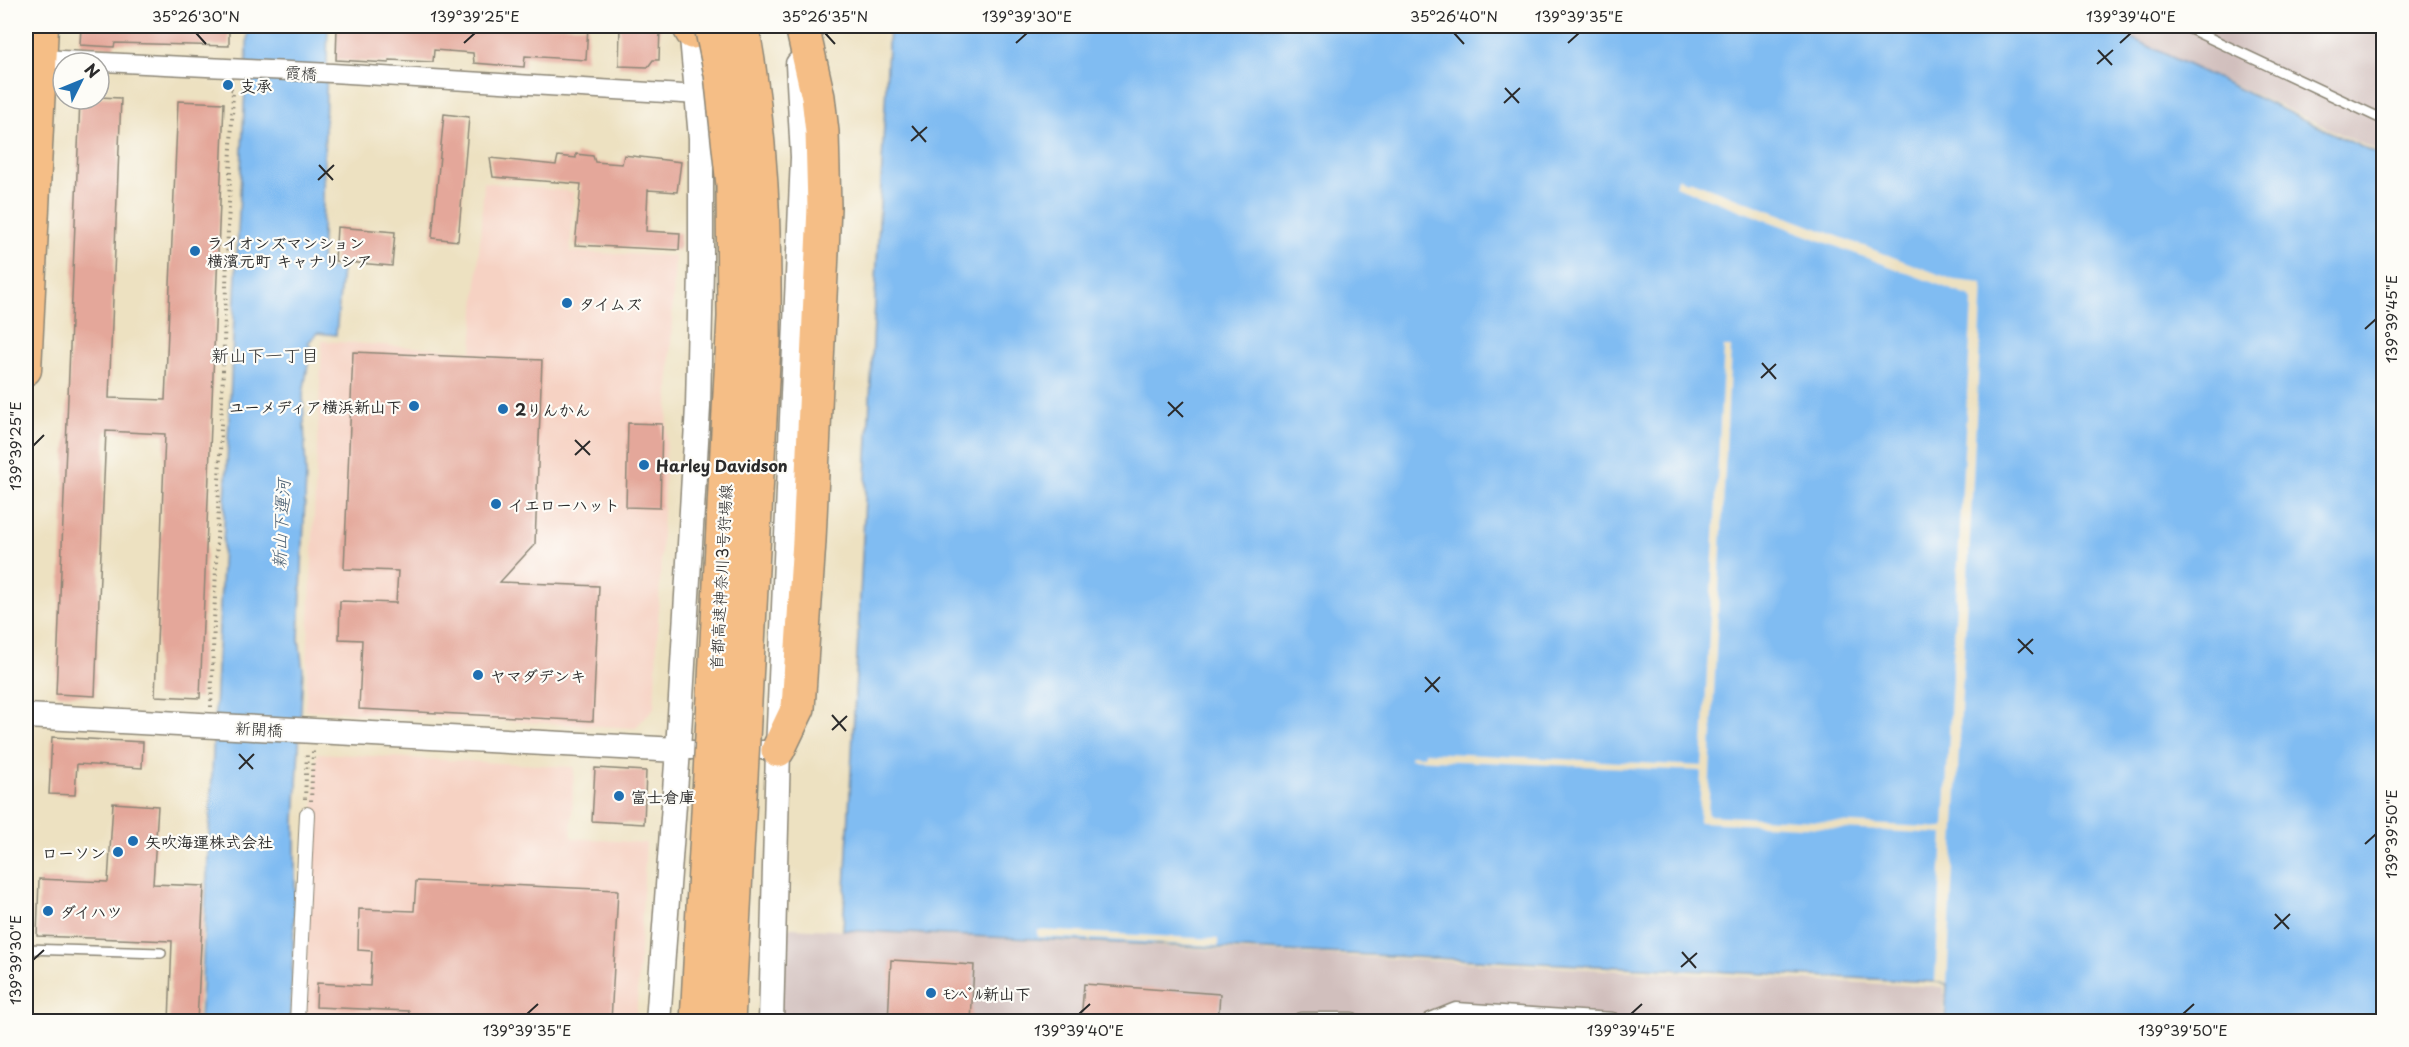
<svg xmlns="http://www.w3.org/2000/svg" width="2409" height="1047" font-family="'Playpen Sans','Klee One',sans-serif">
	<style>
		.built { fill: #f6d2c3 }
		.industrial { fill: #d1bfbd }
		.water { fill: #80bcf2; stroke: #56748e; stroke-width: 1.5 }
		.pier { fill: #ede1c1 }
		.building { fill: #e4a79a }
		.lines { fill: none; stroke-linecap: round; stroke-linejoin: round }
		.service-casing { stroke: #8c8676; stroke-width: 12 }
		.pedestrian-casing { stroke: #8c8676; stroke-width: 16 }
		.minor-casing { stroke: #8c8676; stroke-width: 21 }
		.tertiary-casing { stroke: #8c8676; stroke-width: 27 }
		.primary-casing { stroke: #8c8676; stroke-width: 33 }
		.motorway-casing { stroke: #8c8676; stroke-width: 36 }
		.path { stroke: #8c8676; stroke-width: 4; stroke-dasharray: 1.5 4.5; stroke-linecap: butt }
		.service { stroke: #fff; stroke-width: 9 }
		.pedestrian { stroke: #fff; stroke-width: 14 }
		.minor { stroke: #fff; stroke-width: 18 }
		.tertiary { stroke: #fff; stroke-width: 24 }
		.primary { stroke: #f5be86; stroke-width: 30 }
		.motorway { stroke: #f5be86; stroke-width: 33 }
		.motorway-bridge-casing { stroke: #8c8676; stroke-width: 36; stroke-linecap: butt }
		.motorway-bridge { stroke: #f5be86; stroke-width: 33 }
		.ticks { fill: none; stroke: #2b2b2b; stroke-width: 2 }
		.poi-dot { fill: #1f6fb2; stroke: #fdfcf7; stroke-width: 2 }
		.labels { text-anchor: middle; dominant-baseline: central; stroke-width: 4.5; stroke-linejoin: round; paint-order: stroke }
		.street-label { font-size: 16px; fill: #2b2b2b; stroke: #fdfcf7 }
		.poi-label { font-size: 16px; font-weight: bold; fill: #2b2b2b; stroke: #fdfcf7; text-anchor: start }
		.neighbourhood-label { font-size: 18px; fill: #2b2b2b; stroke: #fdfcf7 }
		.water-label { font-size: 18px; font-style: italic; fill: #495e71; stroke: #fdfcf7 }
		.neatline { fill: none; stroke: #2b2b2b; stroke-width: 2 }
		.ticks-label { font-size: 15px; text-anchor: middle; fill: #2b2b2b }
	</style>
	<rect width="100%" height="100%" fill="#fdfcf7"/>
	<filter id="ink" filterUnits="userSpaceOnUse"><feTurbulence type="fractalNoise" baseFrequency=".0167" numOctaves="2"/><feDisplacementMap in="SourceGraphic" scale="12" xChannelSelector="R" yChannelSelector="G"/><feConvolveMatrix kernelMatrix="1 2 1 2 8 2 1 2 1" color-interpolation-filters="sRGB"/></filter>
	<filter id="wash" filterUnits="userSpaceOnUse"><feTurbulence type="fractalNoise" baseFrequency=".008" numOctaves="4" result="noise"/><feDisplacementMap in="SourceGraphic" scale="24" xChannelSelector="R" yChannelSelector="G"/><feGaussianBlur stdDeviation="1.35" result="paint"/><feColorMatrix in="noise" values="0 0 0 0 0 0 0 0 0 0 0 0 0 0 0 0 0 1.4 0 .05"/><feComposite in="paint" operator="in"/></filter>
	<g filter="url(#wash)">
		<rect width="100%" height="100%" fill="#ede1c1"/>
		<!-- built -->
		<path class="built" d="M484,182l90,10 -4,60 105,4 -21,452 -19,20 -330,-18 17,-369 150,10z
			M317,753l257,14 -3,71 75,5 -10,178 -333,1z"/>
		<!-- industrial -->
		<path class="industrial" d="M2104,26h279v128l-85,-40z
			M772,927l1172,60 -1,35h-1173z"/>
		<!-- water -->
		<path class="water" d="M248,26h80l-7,242 21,2 -6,65 -19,-2 -9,10 3,4 -8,47 3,81 -7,164 4,31 -8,153v77l-5,121 -90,1z
			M889,26h1217l277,131v864h-438l2,-37 -12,-2 -1092,-52z"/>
		<!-- pier -->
		<path class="pier" d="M1678,178l10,4 1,-2 265,100 29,3 -36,700 -12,-1 8,-148 -244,-12 2,-51 -291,-12 1,-4 13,1 1,-4 277,14 22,-419h7l-23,468 236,13 28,-526 -1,-5 -296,-111z
			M1038,930l180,9v7l-52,-2 -2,2 -1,-3 -72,-4 -1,4 -2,-4 -50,-2z"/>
		<g id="blocks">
			<!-- building -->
			<path class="building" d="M81,26h148v20l-114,-3 -1,4 -34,-2z
				M337,26h251l-2,34 -61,-4 -1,11 -50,-4 -1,-10 -39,-3 -1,12 -44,-2v3l-53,-3z
				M620,26l40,1 -1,33h-6l-5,7 -29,-1z
				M99,97l22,1 -12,300 56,2 13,-299 46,2 -24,595 -45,-2 10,-262 -59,-3 -11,265 -39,-2 24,-595h19z
				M444,114l25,3 -11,124 -26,-3z
				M576,154l17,2 2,6 27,2 2,-9 57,7 -4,30 -29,-2 -2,41 34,2 -1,17 -104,-5 6,-61 -88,-7 -3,-19 66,7 2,-9 18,2z
				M337,227l58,5 -3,34 -57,-5z
				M353,352l189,8 -7,184 -35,38 99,4 -6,135 -234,-12 3,-69 -23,-1 1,-38 56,2 2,-32 -54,-2z
				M628,423l34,1 -2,84 -34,-1z
				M52,737l91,5 -1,26 -65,-4 -2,31 -26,-1z
				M595,768l51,3 -2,53 -52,-3z
				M113,803l45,3 -5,78 51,2 -7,136h-28l3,-81 -135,-5 2,-57 69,3z
				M416,881l202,9 -7,132h-203l1,-11 -93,-4 1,-24 53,3 2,-35 -14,-1 1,-41 55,2z
				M891,960l83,5 -3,57h-83z
				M1084,984l136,10 -2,28h-137z"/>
		</g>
	</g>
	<g filter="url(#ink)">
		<use href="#blocks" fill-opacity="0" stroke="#8c8676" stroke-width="1.5"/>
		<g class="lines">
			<defs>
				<path id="service" d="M2184,26l200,94
					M26,949l135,4"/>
				<path id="pedestrian" d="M297,1022l10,-208"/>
				<path id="minor" d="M41,59l291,14 367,22
					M678,750h100
					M1301,1022h51
					M1431,1022l25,-10 156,10"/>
				<path id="tertiary" d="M26,716l652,34
					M658,1022l20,-272 20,-343 3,-140v-129l-10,-112
					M771,1022l7,-272 25,-593 -5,-93"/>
				<path id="primary" d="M26,370l17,-344"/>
				<path id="motorway" d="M689,26l3,6
					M778,750l20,-42 11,-167 15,-334 -2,-75 -4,-35 -16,-71"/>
			</defs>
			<!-- service casing -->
			<use href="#service" class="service-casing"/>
			<!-- pedestrian casing -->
			<use href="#pedestrian" class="pedestrian-casing"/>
			<!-- minor casing -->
			<use href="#minor" class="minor-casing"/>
			<!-- tertiary casing -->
			<use href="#tertiary" class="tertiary-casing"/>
			<!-- primary casing -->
			<use href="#primary" class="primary-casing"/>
			<!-- motorway casing -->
			<use href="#motorway" class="motorway-casing"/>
			<!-- path -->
			<path class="path" d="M211,707l22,-617 -4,-2
				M305,799l2,-47
				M311,801l2,-50"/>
			<!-- service -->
			<use href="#service" class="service"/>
			<!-- pedestrian -->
			<use href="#pedestrian" class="pedestrian"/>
			<!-- minor -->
			<use href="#minor" class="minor"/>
			<!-- tertiary -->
			<use href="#tertiary" class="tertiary"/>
			<!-- primary -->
			<use href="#primary" class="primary"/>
			<!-- motorway -->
			<use href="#motorway" class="motorway"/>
			<defs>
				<path id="motorway-bridge" d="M697,1022l37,-705 -1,-132 -12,-111 -10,-48
					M728,1022l36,-679c1,-108 -2,-211 -22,-317"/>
			</defs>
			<!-- motorway-bridge casing -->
			<use href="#motorway-bridge" class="motorway-bridge-casing"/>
			<!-- motorway-bridge -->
			<use href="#motorway-bridge" class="motorway-bridge"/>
		</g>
	</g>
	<!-- ticks -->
	<path class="ticks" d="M196,33l10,11M825,33l10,11M1454,33l10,11M464,43l11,-10M1016,43l11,-10M1568,43l11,-10M2120,43l11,-10M2098,50l14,15M2097,64l16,-14M1505,88l14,15M1504,103l16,-15M912,126l14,16M911,141l16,-14M319,165l14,15M318,180l16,-15M2365,329l11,-10M1762,363l14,16M1761,378l15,-14M1168,402l15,15M1168,416l15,-14M575,440l15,15M33,446l11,-11M575,455l15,-14M2018,639l15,15M2018,653l15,-14M1425,677l14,15M1425,692l15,-15M832,715l14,16M832,730l15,-14M239,754l14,15M239,769l15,-15M2365,844l11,-10M2275,914l14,15M2274,929l16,-15M1682,952l14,16M33,960l11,-10M1681,967l16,-14M527,1014l11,-10M1079,1014l11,-10M1631,1014l11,-10M2183,1014l11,-10"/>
	<!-- markers -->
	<g class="poi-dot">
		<circle cx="228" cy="85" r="6"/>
		<circle cx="195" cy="251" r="6"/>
		<circle cx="567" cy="303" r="6"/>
		<circle cx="414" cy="406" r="6"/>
		<circle cx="503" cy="409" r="6"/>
		<circle cx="644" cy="465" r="6"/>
		<circle cx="496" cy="504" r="6"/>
		<circle cx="478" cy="675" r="6"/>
		<circle cx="619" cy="796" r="6"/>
		<circle cx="133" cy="841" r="6"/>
		<circle cx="118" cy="852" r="6"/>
		<circle cx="48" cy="911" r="6"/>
		<circle cx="931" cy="993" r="6"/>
	</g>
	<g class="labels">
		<!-- street labels -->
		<g class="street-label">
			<text transform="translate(301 72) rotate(3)">霞橋</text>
			<text transform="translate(720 577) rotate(-87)">首都高速神奈川3号狩場線</text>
			<text transform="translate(259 728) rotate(3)">新開橋</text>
		</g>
		<!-- poi labels -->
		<g class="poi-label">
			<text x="240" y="85">支承</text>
			<text x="207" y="242">ライオンズマンション<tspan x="207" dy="18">横濱元町 キャナリシア</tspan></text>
			<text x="579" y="303">タイムズ</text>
			<text x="402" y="406" text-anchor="end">ユーメディア横浜新山下</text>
			<text x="515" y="409">2りんかん</text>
			<text x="656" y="465">Harley Davidson</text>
			<text x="508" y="504">イエローハット</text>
			<text x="490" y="675">ヤマダデンキ</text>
			<text x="631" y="796">富士倉庫</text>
			<text x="145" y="841">矢吹海運株式会社</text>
			<text x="106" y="852" text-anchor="end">ローソン</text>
			<text x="60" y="911">ダイハツ</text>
			<text x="943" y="993">ﾓﾝﾍﾞﾙ新山下</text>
		</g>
		<!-- neighbourhood labels -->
		<g class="neighbourhood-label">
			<text x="265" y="354">新山下一丁目</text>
		</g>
		<!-- water labels -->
		<g class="water-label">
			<text transform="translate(280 524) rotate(-87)">新山下運河</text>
		</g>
	</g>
	<!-- margin -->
	<rect width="2409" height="1047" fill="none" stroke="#fdfcf7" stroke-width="66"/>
	<!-- north arrow -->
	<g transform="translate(81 81) rotate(47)"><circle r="28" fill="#fdfcf7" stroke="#a9a8a5" stroke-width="1.5"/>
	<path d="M0-4.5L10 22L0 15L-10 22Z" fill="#1f6fb2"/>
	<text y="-9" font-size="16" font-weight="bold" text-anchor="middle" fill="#2b2b2b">N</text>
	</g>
	<rect x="33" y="33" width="2343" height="981" class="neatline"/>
	<g class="ticks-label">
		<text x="196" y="22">35°26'30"N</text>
		<text x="475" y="22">139°39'25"E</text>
		<text x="825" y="22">35°26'35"N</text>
		<text x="1027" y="22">139°39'30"E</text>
		<text x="1454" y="22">35°26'40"N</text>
		<text x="1579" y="22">139°39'35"E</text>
		<text x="2131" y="22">139°39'40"E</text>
		<text transform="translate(2392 319) rotate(-90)" y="5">139°39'45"E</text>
		<text transform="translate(16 446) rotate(-90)" y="5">139°39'25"E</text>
		<text transform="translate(2392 834) rotate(-90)" y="5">139°39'50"E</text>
		<text transform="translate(16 960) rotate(-90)" y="5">139°39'30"E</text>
		<text x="527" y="1036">139°39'35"E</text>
		<text x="1079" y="1036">139°39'40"E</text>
		<text x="1631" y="1036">139°39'45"E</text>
		<text x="2183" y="1036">139°39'50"E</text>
	</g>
</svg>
